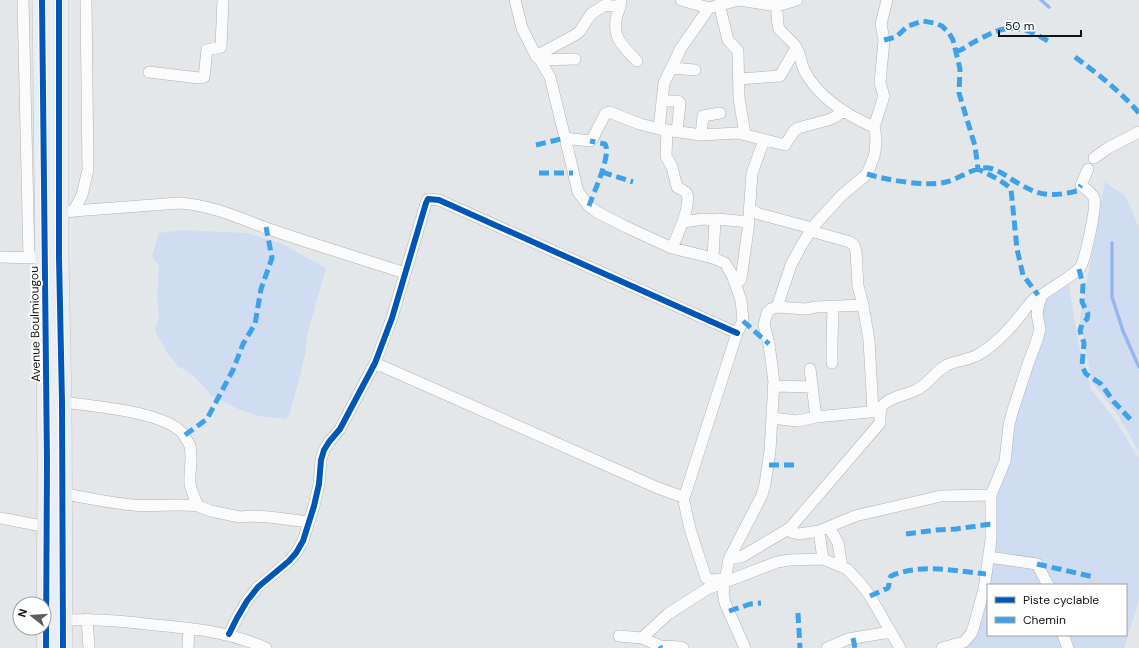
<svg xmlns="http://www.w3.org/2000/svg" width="1139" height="648" font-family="'DM Sans',sans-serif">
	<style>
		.green { fill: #cfdcf2 }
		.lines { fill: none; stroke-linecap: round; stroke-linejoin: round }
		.stream { stroke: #96b6f0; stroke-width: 3.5 }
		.minor-casing { stroke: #afb1b4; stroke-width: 12 }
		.trunk-casing { stroke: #c2c2c4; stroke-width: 20 }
		.minor { stroke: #fbfbfc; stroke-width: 11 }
		.trunk { stroke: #eaedf2; stroke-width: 19 }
		.quiet { stroke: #3da2ea; stroke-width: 5; stroke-dasharray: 10 5; stroke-linecap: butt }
		.cycleway-casing { stroke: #fff; stroke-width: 8 }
		.cycleway { stroke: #0057b8; stroke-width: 6 }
		.labels { text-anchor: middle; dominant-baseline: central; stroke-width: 4; stroke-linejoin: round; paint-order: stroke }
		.street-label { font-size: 12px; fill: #121315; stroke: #fff }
	</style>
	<rect width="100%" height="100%" fill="#e4e7ea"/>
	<!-- green -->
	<path class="green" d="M1105,182l19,13 8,15 7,19v223l-21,-37 -26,-33 -12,-63z
		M182,230l64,3 34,10 46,25 -19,67 -1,15 -5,22 -11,40 -4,7 -27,-3 -21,-7 -27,-14 -17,-19 -16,-10 -10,-12 -13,-23 4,-15 -2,-21 2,-29 -7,-10 7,-23z
		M1068,280l10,61 13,48 25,32 23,38v142l-15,47h-53l-3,-13h58v-50h-75l-11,-24 -45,-10 2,-58 15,-36 -1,-17 13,-54 17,-62 4,-27z
		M992,561l43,8 6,16h-53v50h75l2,13h-110l13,-5z"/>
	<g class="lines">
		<!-- stream -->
		<path class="stream" d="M1041,0l8,7
			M1112,243v54l11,34 16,36"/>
		<defs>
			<path id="minor" d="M23,0l6,258
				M515,0l7,28 14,28 4,4 10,17 17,69 11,46 11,14 8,6 27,14 48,22 41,10 12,5 7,12 9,25 2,21 -6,12 -52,162 -2,2
				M681,0l28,8 30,-8 38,6 20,-6
				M776,0l2,25 1,4c5,6 12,11 17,18 4,6 5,16 8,23 14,27 42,45 70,57
				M719,4l9,36 10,11v3l1,44 6,36
				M620,7c-11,26 -1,36 17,54
				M536,56l39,-21 5,-4 11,-17 14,-9 15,2 1,-7
				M540,60l35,-1
				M672,68l23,2
				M149,72l50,6 5,-1 3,-27 14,-3 2,-47
				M739,79l41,-3 16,-28
				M662,101h16l2,2 -3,28
				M659,129l5,-46 17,-35 28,-40
				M667,130l-1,26 6,11 5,20c3,2 9,4 10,7 4,12 -10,43 -15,54
				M701,135l2,-19 17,-3
				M565,138l25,3 3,-3 12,-24 4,-2 31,12 19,5 42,6 37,-2 47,12 9,-14 4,-3 30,-8 7,-3 8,-6
				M1094,158l14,-10 31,-16
				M749,209l10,5 53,14
				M60,212l119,-9c31,2 58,14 87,25 46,16 93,30 139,45
				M73,212l9,-17 6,-25 -2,-170
				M683,222l20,-3 12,1
				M811,231l39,11 4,3 2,6 2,35 5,19 6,35 4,71
				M0,257l35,1
				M713,258l2,-38 2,-1 32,3
				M736,285l5,-6 7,-49 4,-57 12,-33
				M777,307l29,2 10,-2 47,-2
				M375,363l283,125 25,9 7,32 16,49 3,2 16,-1
				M832,363v-19l1,-38
				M810,369l6,48
				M773,386l39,1
				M62,402c31,4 92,9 116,27 6,4 9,11 12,17 3,12 -1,25 0,37 1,8 5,16 8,23l13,5 29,6 12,-1 17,1 40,5
				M772,418l25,3 19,-4 64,-6
				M63,494c23,3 46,9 70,11 22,2 43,-2 65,1
				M0,518l47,9
				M829,527l9,16 4,24
				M790,528l1,4 8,2 20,-3 36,-15 86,-20 50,-1
				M819,531l4,28
				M989,557l48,7 11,21
				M729,559l14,-3 47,-28 90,-105c0,-5 0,-11 1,-15 4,-10 26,-13 35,-18 12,-5 19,-19 31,-25 11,-5 24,-5 34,-12 19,-12 32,-27 45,-45 5,-5 9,-12 16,-13 8,-6 33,-21 38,-27 5,-8 17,-61 14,-70 -2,-5 -9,-10 -13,-13l7,-16
				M87,619l2,29
				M64,620c31,-1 61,1 91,5 41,4 72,6 111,23
				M229,634l8,-16 10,-17 11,-14 31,-26 7,-8 7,-12 11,-35 5,-22 2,-24 3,-10 5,-8 11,-13 35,-66 17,-45 34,-115 2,-4 11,1 298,133
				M1063,635l5,13
				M619,636l23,2 26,-24 39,-25 70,-27 13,-2 33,-1 24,10 14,15 9,12 30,52
				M642,638l18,8 20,1 3,1
				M188,648l1,-20
				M745,648l-20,-45 -2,-10 6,-34 33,-64 3,-11 5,-33 4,-69 -5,-38 -5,-19 3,-12 4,-4 6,-2 14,-42 9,-17 12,-20 29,-32 26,-22 3,-7 5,-14 1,-15 -2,-11 10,-31 -4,-13 4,-43 -3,-16 6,-24
				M827,648l21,-9 42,-7
				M942,648l22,-6 7,-8 3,-8 10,-37 7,-49v-45l14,-34 4,-36 4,-15 15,-46 9,-24 3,-11 -3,-15 2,-10 3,-9"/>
			<path id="trunk" d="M42,0l5,461 -1,187
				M59,0v257l3,145 1,246"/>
		</defs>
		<!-- minor casing -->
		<use href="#minor" class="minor-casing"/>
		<!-- trunk casing -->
		<use href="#trunk" class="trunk-casing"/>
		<!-- minor -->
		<use href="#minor" class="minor"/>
		<!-- trunk -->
		<use href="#trunk" class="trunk"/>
		<!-- quiet -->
		<path class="quiet" d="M884,40l12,-3 12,-11 15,-5 11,2 8,3 7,7 4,7 3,12 4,17 -1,24 16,53 3,23c12,6 24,11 33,20l6,60 6,26 15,20
			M956,52c9,-3 13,-8 22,-12 30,-17 43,-15 72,2
			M1075,57c23,17 46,35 64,56
			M536,145l29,-7
			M602,172l31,10
			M539,173h34
			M867,174c19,6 60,13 79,8 14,-3 28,-16 43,-14 8,2 15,6 22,11 26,16 36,19 66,12l4,-6
			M589,206c4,-12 23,-52 16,-62l-15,-3
			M1079,269l4,16 -1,17 6,12 -1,5 -5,5 -2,7 4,12 -2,23 4,8 15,10 13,18 17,18
			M743,321l26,23
			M185,435l22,-16 26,-49 10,-26 12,-20 6,-35 11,-31 -6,-31
			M769,465h30
			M906,534l30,-4 20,-1 35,-5
			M1037,564l57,13
			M870,596l18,-8c2,-4 0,-8 3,-12 29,-13 65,-5 95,-2
			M729,611l21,-7 11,-1
			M798,613l2,35
			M853,638l2,10
			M660,646l1,2"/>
		<defs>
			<path id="cycleway" d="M42,0l5,461 -1,187
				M59,0v257l3,145 1,246
				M229,634l8,-16 10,-17 11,-14 31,-26 7,-8 7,-12 11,-35 5,-22 2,-24 3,-10 5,-8 11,-13 35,-66 17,-45 34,-115 2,-4 11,1 298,133"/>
		</defs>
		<!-- cycleway casing -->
		<use href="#cycleway" class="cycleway-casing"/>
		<!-- cycleway -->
		<use href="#cycleway" class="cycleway"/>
	</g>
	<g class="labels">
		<!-- street labels -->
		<g class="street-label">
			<text transform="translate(35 324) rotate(-91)">Avenue Boulmiougou</text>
		</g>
	</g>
	<!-- legend -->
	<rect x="987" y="584" width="140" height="52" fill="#ffffff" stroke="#a0a1a1"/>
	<rect x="995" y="597" width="20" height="6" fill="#0057b8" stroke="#a0a1a1"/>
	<text x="1023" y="604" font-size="12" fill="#121315">Piste cyclable</text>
	<rect x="995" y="617" width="20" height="6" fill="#3da2ea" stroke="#a0a1a1"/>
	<text x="1023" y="624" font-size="12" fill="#121315">Chemin</text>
	<!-- north arrow -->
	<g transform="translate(32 616) rotate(287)"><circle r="19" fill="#ffffff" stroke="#a0a1a1"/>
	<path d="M0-3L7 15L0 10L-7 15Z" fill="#5c5d60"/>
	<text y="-6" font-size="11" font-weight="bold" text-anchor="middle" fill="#121315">N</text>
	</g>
	<!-- scale -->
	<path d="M999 30v6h82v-6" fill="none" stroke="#121315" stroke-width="2"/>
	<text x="1005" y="30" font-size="12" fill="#121315" stroke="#ffffff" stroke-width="3" paint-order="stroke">50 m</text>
</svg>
